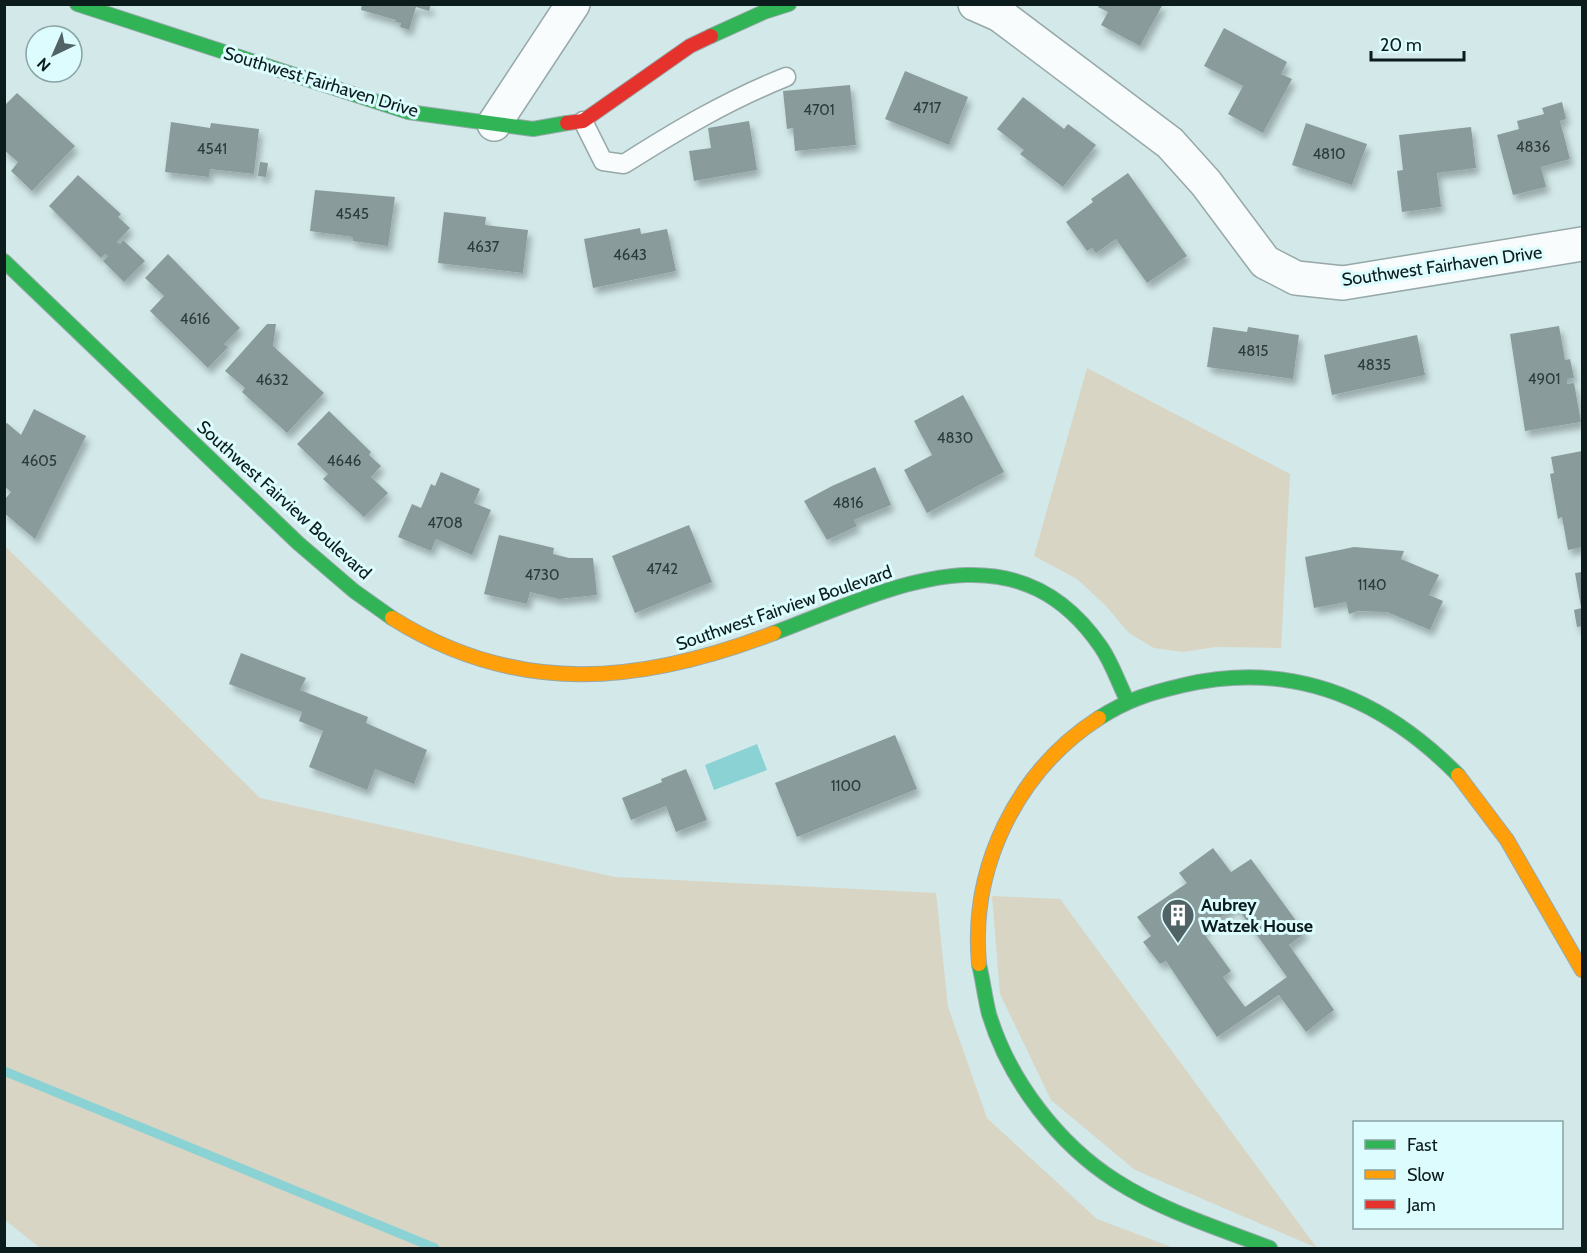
<svg xmlns="http://www.w3.org/2000/svg" width="1587" height="1253" font-family="Cabin,sans-serif">
	<style>
		.green { fill: #d9d5c4 }
		.water { fill: #8bd2d5 }
		.lines { fill: none; stroke-linecap: round; stroke-linejoin: round }
		.stream { stroke: #8bd2d5; stroke-width: 9 }
		.building { fill: #8a9b9b; fill-rule: evenodd; filter: url(#shadow) }
		.lane-casing { stroke: #97a8a9; stroke-width: 21 }
		.street-casing { stroke: #97a8a9; stroke-width: 36 }
		.fast-casing { stroke: #97a8a9; stroke-width: 16 }
		.slow-casing { stroke: #97a8a9; stroke-width: 16 }
		.jam-casing { stroke: #97a8a9; stroke-width: 16 }
		.lane { stroke: #f8fcfc; stroke-width: 18 }
		.street { stroke: #f8fcfc; stroke-width: 33 }
		.fast { stroke: #30b455; stroke-width: 14 }
		.slow { stroke: #ff9f0a; stroke-width: 14 }
		.jam { stroke: #e5322d; stroke-width: 14 }
		.labels { text-anchor: middle; dominant-baseline: central; stroke-width: 6; stroke-linejoin: round; paint-order: stroke }
		.number-label { font-size: 15px; fill: #2c3b3c }
		.street-label { font-size: 18px; fill: #0c1b1c; stroke: #dcfcfe }
		.poi-label { font-size: 18px; font-weight: bold; fill: #0c1b1c; stroke: #dcfcfe; text-anchor: start }
	</style>
	<defs>
		<filter id="shadow"><feDropShadow dx="3.5" dy="6" stdDeviation="3" flood-color="#0004"/></filter>
	</defs>
	<rect width="100%" height="100%" fill="#d2e8e9"/>
	<!-- green -->
	<path class="green" d="M1087,368l203,106 -9,174 -66,-1 -32,5 -29,-4 -25,-15 -24,-28 -28,-26 -43,-23z
		M4,545l256,253 355,79 321,16 12,114 39,111 110,101 77,29h-1134l-35,-28z
		M992,896l68,3 257,349 -182,-78 -84,-70 -51,-106z"/>
	<!-- water -->
	<path class="water" d="M757,744l10,26 -53,20 -9,-25z"/>
	<g class="lines">
		<!-- stream -->
		<path class="stream" d="M4,1071l431,177"/>
	</g>
	<!-- building -->
	<path class="building" d="M362,4h69l-2,7 -13,-4 -7,23 -9,-3 1,-4 -6,-1 1,-2 -35,-10z
		M1099,4h64l-23,42 -39,-21 7,-13 -10,-5z
		M1224,28l63,34 -6,12 11,5 -29,54 -35,-19 15,-28 -39,-20z
		M905,71l63,26 -19,48 -64,-26z
		M850,85l6,60 -61,6 -2,-23 -6,1 -4,-38z
		M17,93l58,53 -43,45 -21,-20 7,-9 -14,-12v-44z
		M1023,97l41,32 4,-5 28,21 -33,42 -43,-33 4,-4 -27,-21z
		M1562,102l4,17 -6,2 10,38 -29,8 5,20 -33,8 -16,-60 22,-6 -2,-8 27,-7 -2,-6z
		M749,121l8,49 -63,11 -5,-30 22,-3 -3,-20z
		M171,122l39,6 1,-5 48,6 -5,45 -44,-5 -1,8 -44,-5z
		M1306,123l61,21 -15,41 -60,-20z
		M1471,127l5,41 -39,5 4,34 -39,5 -5,-41 6,-1 -4,-35z
		M260,162l8,1 -2,14 -8,-1z
		M1128,173l59,83 -40,27 -31,-44 -20,14 -4,-5 -5,3 -21,-29 27,-20 -2,-3z
		M78,175l43,39 -3,3 12,11 -13,14 3,2 3,-4 22,21 -21,21 -21,-21 5,-5 -3,-2 -4,4 -52,-52z
		M315,190l80,7 -7,49 -35,-5v-4l-43,-6z
		M444,212l42,5 -1,8 43,5 -5,43 -85,-10z
		M640,228l1,6 26,-5 9,42 -83,17 -9,-49z
		M168,254l72,74 -16,16 4,3 -20,21 -58,-57 14,-15 -19,-18z
		M267,324h9l-3,22 51,47 -37,40 -45,-41 3,-4 -20,-17z
		M1559,326l6,34 5,-1 4,19 -7,1v5l7,-1 7,39 -56,9 -15,-97z
		M1213,327l34,5 1,-5 51,8 -6,44 -86,-12z
		M1417,335l8,40 -93,20 -8,-40z
		M963,395l41,77 -77,41 -23,-43 28,-15 -18,-34z
		M34,409l52,27 -51,103 -31,-26v-13l7,-8 -7,-6v-61l3,-2 14,12z
		M329,411l42,41 -2,3 12,11 -10,11 17,16 -24,24 -41,-38 5,-5 -31,-30z
		M1582,451v96l-14,3 -6,-33 -4,2 -8,-45 4,-1 -3,-16z
		M875,467l16,38 -37,15 3,6 -30,14 -23,-39 28,-15z
		M441,472l39,17 -6,14 17,7 -19,45 -36,-16 -5,12 -33,-14 14,-33 9,4 10,-24 4,2z
		M689,525l23,57 -77,31 -23,-57z
		M499,535l55,13 -1,6 16,4h24l4,37 -38,4 -29,-7 -3,12 -43,-10z
		M1354,547l50,4 -3,8 38,16 -10,20 14,6 -13,29 -43,-18 -29,-1 -9,3 -3,-12 -32,6 -9,-51z
		M1582,572v35h-1l-6,-34z
		M1582,608v18l-5,1 -3,-17z
		M241,653l65,25 -6,12 68,27 -2,6 61,27 -13,34 -39,-15 -8,21 -58,-23 14,-36 -24,-10 3,-9 -73,-28z
		M895,735l22,54 -120,48 -22,-54z
		M686,769l21,51 -31,12 -10,-26 -35,14 -9,-22 40,-16 -1,-3z
		M1213,848l18,24 20,-13 54,74 -16,12 45,65 -28,22 -27,-37 -62,42 -51,-76 -6,3 -17,-22 8,-6 -14,-19 50,-34 -8,-10zM1236,906l51,71 -42,30 -22,-30 8,-6 -29,-40z"/>
	<g class="lines">
		<defs>
			<path id="lane" d="M583,121l20,40 21,3c52,-33 104,-64 162,-87"/>
			<path id="street" d="M975,4l25,11 170,128 36,40 59,79 31,16 47,5 239,-39
				M494,124l79,-120"/>
			<path id="fast" d="M77,4l331,108 125,17 34,-6
				M711,36l53,-24 25,-8
				M4,261l294,282 56,48 38,27
				M774,633c112,-42 240,-113 327,14 11,16 17,35 26,53
				M1099,718c30,-19 51,-25 85,-33 108,-25 198,13 274,90
				M979,964c4,17 6,34 10,50 20,66 69,130 127,167 47,30 102,47 154,67"/>
			<path id="slow" d="M392,618c126,79 249,66 382,15
				M1458,775l49,65 75,130
				M979,964c-9,-97 38,-193 120,-246"/>
			<path id="jam" d="M567,123l16,-2 107,-75 21,-10"/>
		</defs>
		<!-- lane casing -->
		<use href="#lane" class="lane-casing"/>
		<!-- street casing -->
		<use href="#street" class="street-casing"/>
		<!-- fast casing -->
		<use href="#fast" class="fast-casing"/>
		<!-- slow casing -->
		<use href="#slow" class="slow-casing"/>
		<!-- jam casing -->
		<use href="#jam" class="jam-casing"/>
		<!-- lane -->
		<use href="#lane" class="lane"/>
		<!-- street -->
		<use href="#street" class="street"/>
		<!-- fast -->
		<use href="#fast" class="fast"/>
		<!-- slow -->
		<use href="#slow" class="slow"/>
		<!-- jam -->
		<use href="#jam" class="jam"/>
	</g>
	<!-- icons -->
	<defs>
		<symbol id="building-pin" viewBox="-11 -11 22 30"><path d="M0 17L-7.5 6A9.5 9.5 0 1 1 7.5 6Z" fill="#516364" stroke="#dcfcfe"/><path d="M-4-6H4V6H1V3H-1V6H-4ZM-2.5-4.3h1.7v1.8h-1.7ZM.8-4.3h1.7v1.8H.8ZM-2.5-1h1.7V.8h-1.7ZM.8-1h1.7V.8H.8Z" fill="#fff"/></symbol>
	</defs>
	<g fill-rule="evenodd">
		<use href="#building-pin" x="1159" y="896" width="38" height="52"/>
	</g>
	<g class="labels">
		<!-- number labels -->
		<g class="number-label">
			<text x="927" y="108">4717</text>
			<text x="819" y="110">4701</text>
			<text x="1533" y="147">4836</text>
			<text x="212" y="149">4541</text>
			<text x="1329" y="154">4810</text>
			<text x="352" y="214">4545</text>
			<text x="483" y="247">4637</text>
			<text x="630" y="255">4643</text>
			<text x="195" y="319">4616</text>
			<text x="1253" y="351">4815</text>
			<text x="1374" y="365">4835</text>
			<text x="1544" y="379">4901</text>
			<text x="272" y="380">4632</text>
			<text x="955" y="438">4830</text>
			<text x="39" y="461">4605</text>
			<text x="344" y="461">4646</text>
			<text x="848" y="503">4816</text>
			<text x="445" y="523">4708</text>
			<text x="662" y="569">4742</text>
			<text x="542" y="575">4730</text>
			<text x="1372" y="585">1140</text>
			<text x="846" y="786">1100</text>
		</g>
		<!-- street labels -->
		<g class="street-label">
			<text transform="translate(321 82) rotate(17)">Southwest Fairhaven Drive</text>
			<text transform="translate(1442 266) rotate(-8)">Southwest Fairhaven Drive</text>
			<text transform="translate(284 500) rotate(42)">Southwest Fairview Boulevard</text>
			<text transform="translate(784 608) rotate(-19)">Southwest Fairview Boulevard</text>
		</g>
		<!-- poi labels -->
		<g class="poi-label">
			<text x="1201" y="905">Aubrey<tspan x="1201" dy="21">Watzek House</tspan></text>
		</g>
	</g>
	<!-- border -->
	<rect width="1587" height="1253" fill="none" stroke="#0c1b1c" stroke-width="12"/>
	<!-- legend -->
	<rect x="1353" y="1121" width="210" height="108" fill="#dcfcfe" stroke="#89a2a4" stroke-width="1.5"/>
	<rect x="1365" y="1140" width="30" height="9" fill="#30b455" stroke="#89a2a4" stroke-width="1.5"/>
	<text x="1407" y="1151" font-size="18" fill="#0c1b1c">Fast</text>
	<rect x="1365" y="1170" width="30" height="9" fill="#ff9f0a" stroke="#89a2a4" stroke-width="1.5"/>
	<text x="1407" y="1181" font-size="18" fill="#0c1b1c">Slow</text>
	<rect x="1365" y="1200" width="30" height="9" fill="#e5322d" stroke="#89a2a4" stroke-width="1.5"/>
	<text x="1407" y="1211" font-size="18" fill="#0c1b1c">Jam</text>
	<!-- north arrow -->
	<g transform="translate(54 54) rotate(224)"><circle r="28" fill="#dcfcfe" stroke="#89a2a4" stroke-width="1.5"/>
	<path d="M0-4.5L10 22L0 15L-10 22Z" fill="#516364"/>
	<text y="-9" font-size="16" font-weight="bold" text-anchor="middle" fill="#0c1b1c">N</text>
	</g>
	<!-- scale -->
	<path d="M1371 51v9h93v-9" fill="none" stroke="#0c1b1c" stroke-width="3"/>
	<text x="1380" y="51" font-size="18" fill="#0c1b1c" stroke="#dcfcfe" stroke-width="4.5" paint-order="stroke">20 m</text>
</svg>
